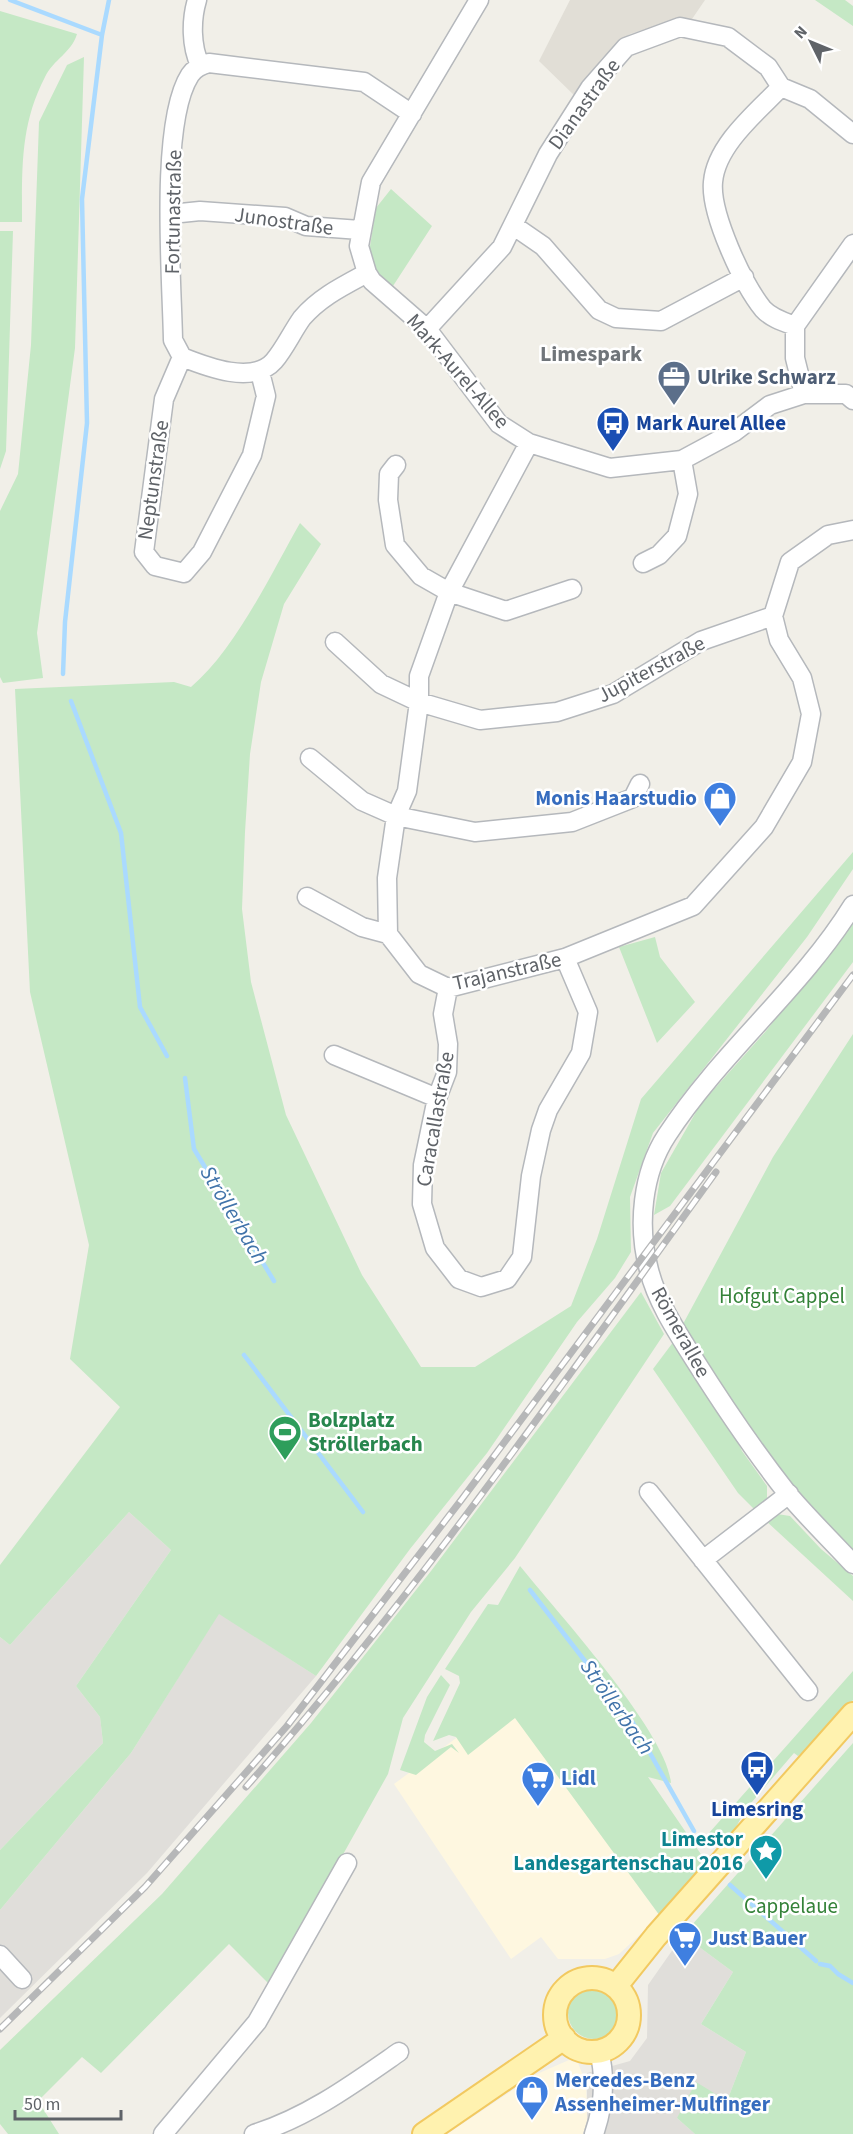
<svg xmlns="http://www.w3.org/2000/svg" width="853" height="2134" font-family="'Source Sans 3',sans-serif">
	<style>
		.commercial { fill: #fef7e0 }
		.industrial { fill: #e0deda }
		.education { fill: #e1ded6 }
		.green { fill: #c5e8c5 }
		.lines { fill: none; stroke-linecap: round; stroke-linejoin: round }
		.stream { stroke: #aadaff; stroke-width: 4.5 }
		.minor-casing { stroke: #b5b8bc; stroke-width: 21 }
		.major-casing { stroke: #f2c960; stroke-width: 26 }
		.minor { stroke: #fff; stroke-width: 18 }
		.major { stroke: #fff2af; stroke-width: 22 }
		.rail-casing { stroke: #b6b7b8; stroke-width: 7 }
		.rail { stroke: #fff; stroke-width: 4.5; stroke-dasharray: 14; stroke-linecap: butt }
		.labels { text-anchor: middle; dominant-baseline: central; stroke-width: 5; stroke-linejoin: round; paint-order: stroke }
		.street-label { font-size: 21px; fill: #5f6368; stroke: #fff }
		.service-label { font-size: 21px; font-weight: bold; fill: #4e5e75; stroke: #fff; text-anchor: start }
		.transit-label { font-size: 21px; font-weight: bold; fill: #164399; stroke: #fff; text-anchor: start }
		.shop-label { font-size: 21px; font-weight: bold; fill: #366cbe; stroke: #fff; text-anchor: start }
		.park-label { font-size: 21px; fill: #348238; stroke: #fff }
		.leisure-label { font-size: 21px; font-weight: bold; fill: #27864d; stroke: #fff; text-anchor: start }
		.culture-label { font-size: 21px; font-weight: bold; fill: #0d838f; stroke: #fff; text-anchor: end }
		.neighbourhood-label { font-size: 22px; font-weight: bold; fill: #70757a; stroke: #fff }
		.water-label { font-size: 22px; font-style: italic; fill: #4174aa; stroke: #fff }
	</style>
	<rect width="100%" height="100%" fill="#f1efe8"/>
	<!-- commercial -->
	<path class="commercial" d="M515,1717l145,199 -41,38 -14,5h-47l-17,-22 -30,22 -117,-175 69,-51 12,16z
		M569,2060l9,3 8,20 1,38 -4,13h-136l90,-60z"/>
	<!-- industrial -->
	<path class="industrial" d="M129,1512l42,38 -95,136 24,31 3,26 -103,107v-213l10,8z
		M219,1613l97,63 -169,197 -147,145v-108l131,-157z
		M683,1935l50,37 -32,52 45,28 -19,49 -50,17 18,16h-112l4,-13v-48l43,-12 17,-23 1,-53z"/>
	<!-- education -->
	<path class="education" d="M570,0h135l-13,19 -18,1 -44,14 -28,24 -26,39 -37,-36z"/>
	<!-- green -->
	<path class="green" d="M815,0h30l8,6v20z
		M0,11l77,23c-5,18 -24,26 -32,43 -25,48 -23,92 -23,145h-22z
		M84,57l-9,291 -38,285 6,45 -40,5 -3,-6v-166l18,-37 13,-129 8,-223 28,-57z
		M391,189l41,37 -39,60 -14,-9 -11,-18 8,-51z
		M0,231h13l-7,220 -6,18z
		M300,523l21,21 -37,60 -23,78 -11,72 -5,78 -3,77 9,73 35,133 76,160 59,92h54l96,-61 26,-67 44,-140 212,-247v17l-46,68 -154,196 -23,64 1,55 -16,26 -38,44 -90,131 -77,96 -94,127 -97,-62 -88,139 -131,157v-60l103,-107 -3,-26 -24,-31 95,-136 -42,-38 -119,133 -10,-8v-72l120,-158 -50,-48 19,-114 -59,-253 -15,-303 159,-7 17,5c44,-37 80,-113 109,-164z
		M853,921v41l-183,244 -16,9 7,-42 39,-68 66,-74z
		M655,937l5,20 35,45 -38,41 -38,-96z
		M853,1034v518c-68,-66 -121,-147 -170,-228l90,-167z
		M641,1292l23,42 -149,224 -44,54 -68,106 -15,56 -118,211 -41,-41 -128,129 -19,-16 -44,44 21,33h-51l-8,-10v-74l162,-156 149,-171 120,-152z
		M674,1341l52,77 16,33 25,35v12l-12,12 -17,-17 -85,-124z
		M777,1514l13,2 31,33 32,27v25l-88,-81z
		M520,1566c36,45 147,166 151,217l-23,-6 59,86 -47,53 -145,-198 -47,37 -12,-18 -7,-2 -16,6 27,-58 -1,-7 -14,-7 43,-65 10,1z
		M853,1671v29l-25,33 -30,23 -4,-3 -49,57 -13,25 -12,11 -11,-13z
		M441,1675l9,10 -25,50 -1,7 11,9 17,-7 7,9 -8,-6 -35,28 -16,-5 27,-73z
		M853,1743v391h-158l-18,-16 19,-36 31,19 19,-49 -45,-28 32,-52 -50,-37z
		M568 2013a26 26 0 1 1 52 0a26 26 0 1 1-52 0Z"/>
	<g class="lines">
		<!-- stream -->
		<path class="stream" d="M10,0l92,35
			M63,674l2,-52 22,-199 -5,-224 20,-164 7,-35
			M71,701l50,132 19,174 27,49
			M185,1078l9,71 80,132
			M244,1355l119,157
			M530,1590l103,133 61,108
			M730,1885l86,76
			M820,1964l10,2 8,8 15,9"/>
		<defs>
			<path id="minor" d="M197,0c-6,20 -6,46 3,65
				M479,0l-108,182 -12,64 8,27 5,8 55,48 72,95 30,19 81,25 72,-8 52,-28 36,-27 34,-11h42l7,6
				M781,87c-24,25 -65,58 -68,95 -3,32 30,102 50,127 8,9 21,13 32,17
				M781,87l29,12 43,35
				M171,214l29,-3 85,6 21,9 54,4
				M514,226l29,20 56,64 17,8 45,3 83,-44
				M367,273c-24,13 -47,24 -65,45 -10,14 -17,30 -28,43 -21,24 -67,6 -92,-4l-9,-17c-1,-60 -14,-217 17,-265 4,-6 11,-10 19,-12l155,19 48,32
				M427,329l75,-82 46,-93 42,-66 36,-41 54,-20 48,10 40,30 13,20
				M182,357l-18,42 -20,153 11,14 29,7 18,-21 50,-97 14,-59 -6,-24
				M804,394l-9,-36v-32l58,-82
				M529,443l-80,149 -30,84v26l-12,89 -11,25 -9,62 1,56 31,40 29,14 117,-30 128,-52 71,-79 38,-65 9,-48 -9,-36 -23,-38 -6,-24 17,-54 38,-27 25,-5
				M396,465l-7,9 -1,26 7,45 26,31 28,16 57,19 66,-22
				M643,563l16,-8 18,-19 11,-42 -6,-34
				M335,642l46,42 38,18 61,18 77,-8 56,-18 88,-53 72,-25
				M310,758l52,43 34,15 79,16 97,-10 61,-24 7,-14
				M307,897l55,30 26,7
				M853,905c-52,84 -132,147 -186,230 -25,38 -30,91 -18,135 8,32 28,62 45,89 29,46 60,92 94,135 20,24 44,47 65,70
				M448,988l-5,26 5,30 -1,28 -10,26 -14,67 -1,39 13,44 24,31 22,8 26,-8 15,-22 9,-81 10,-46 7,-20 33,-57 7,-41 -23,-54
				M334,1055l103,43
				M649,1492l159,199
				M703,1560l86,-66
				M0,1955l22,24
				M163,2134l94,-112 90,-159
				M254,2134c54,-17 99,-50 145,-82
				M594,2134c9,-26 12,-56 5,-83"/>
			<path id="major" d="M555 2015a37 37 0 1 1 74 0a37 37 0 1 1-74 0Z
				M616,1986l40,-50 197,-222
				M424,2134l140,-96"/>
		</defs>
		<!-- minor casing -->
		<use href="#minor" class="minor-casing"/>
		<!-- major casing -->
		<use href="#major" class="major-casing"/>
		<!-- minor -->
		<use href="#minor" class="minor"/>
		<!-- major -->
		<use href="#major" class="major"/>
		<defs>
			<path id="rail" d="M246,1787c171,-193 319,-407 470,-615
				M0,2029l145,-142 142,-161 175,-227 391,-524"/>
		</defs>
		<!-- rail casing -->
		<use href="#rail" class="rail-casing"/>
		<!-- rail -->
		<use href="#rail" class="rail"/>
	</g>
	<!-- icons -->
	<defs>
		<symbol id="office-pin" viewBox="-11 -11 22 30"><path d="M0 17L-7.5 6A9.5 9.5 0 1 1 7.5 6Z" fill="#5c6f8a" stroke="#fff"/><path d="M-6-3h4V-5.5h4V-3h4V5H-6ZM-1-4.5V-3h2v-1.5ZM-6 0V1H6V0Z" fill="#fff"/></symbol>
		<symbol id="bus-pin" viewBox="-11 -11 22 30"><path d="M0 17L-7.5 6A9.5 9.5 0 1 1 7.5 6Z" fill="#1a4fb4" stroke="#fff"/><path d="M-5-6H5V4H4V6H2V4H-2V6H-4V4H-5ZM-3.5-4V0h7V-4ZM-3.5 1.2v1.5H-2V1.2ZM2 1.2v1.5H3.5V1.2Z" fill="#fff"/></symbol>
		<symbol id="shop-pin" viewBox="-11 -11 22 30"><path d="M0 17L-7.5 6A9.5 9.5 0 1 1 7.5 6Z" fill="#3f7fe0" stroke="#fff"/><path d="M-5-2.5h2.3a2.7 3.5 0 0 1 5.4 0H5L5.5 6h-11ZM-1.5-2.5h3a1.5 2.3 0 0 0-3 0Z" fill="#fff"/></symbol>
		<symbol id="stadium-pin" viewBox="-11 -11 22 30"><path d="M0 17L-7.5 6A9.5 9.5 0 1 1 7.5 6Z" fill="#2e9e5b" stroke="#fff"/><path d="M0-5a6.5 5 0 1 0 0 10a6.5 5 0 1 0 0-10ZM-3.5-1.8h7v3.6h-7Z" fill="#fff"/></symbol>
		<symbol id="supermarket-pin" viewBox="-11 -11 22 30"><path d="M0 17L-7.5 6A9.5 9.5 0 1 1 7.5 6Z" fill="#3f7fe0" stroke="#fff"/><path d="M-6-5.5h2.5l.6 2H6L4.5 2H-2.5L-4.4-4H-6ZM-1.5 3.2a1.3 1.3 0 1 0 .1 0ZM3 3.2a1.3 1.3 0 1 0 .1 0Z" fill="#fff"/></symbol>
		<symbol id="sight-pin" viewBox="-11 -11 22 30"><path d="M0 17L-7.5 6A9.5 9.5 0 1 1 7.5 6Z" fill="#0f9aa8" stroke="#fff"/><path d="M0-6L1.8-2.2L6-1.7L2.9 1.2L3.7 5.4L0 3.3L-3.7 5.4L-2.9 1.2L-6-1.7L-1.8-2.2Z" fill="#fff"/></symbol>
	</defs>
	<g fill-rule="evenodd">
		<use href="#office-pin" x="655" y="358" width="38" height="52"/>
		<use href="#bus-pin" x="594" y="404" width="38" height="52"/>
		<use href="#shop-pin" x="701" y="779" width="38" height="52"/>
		<use href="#stadium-pin" x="266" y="1413" width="38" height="52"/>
		<use href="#bus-pin" x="738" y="1748" width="38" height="52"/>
		<use href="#supermarket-pin" x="519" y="1759" width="38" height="52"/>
		<use href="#sight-pin" x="747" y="1832" width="38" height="52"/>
		<use href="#supermarket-pin" x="666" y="1919" width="38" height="52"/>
		<use href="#shop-pin" x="513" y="2073" width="38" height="52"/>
	</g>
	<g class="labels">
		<!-- street labels -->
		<g class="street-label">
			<text transform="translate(584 104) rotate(-54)">Dianastraße</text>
			<text transform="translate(173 212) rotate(-89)">Fortunastraße</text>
			<text transform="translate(284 221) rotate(8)">Junostraße</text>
			<text transform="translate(458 371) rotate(49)">Mark-Aurel-Allee</text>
			<text transform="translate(153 480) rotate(-82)">Neptunstraße</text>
			<text transform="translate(651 669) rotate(-28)">Jupiterstraße</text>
			<text transform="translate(507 971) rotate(-13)">Trajanstraße</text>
			<text transform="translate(435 1119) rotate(-80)">Caracallastraße</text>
			<text transform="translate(681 1332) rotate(61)">Römerallee</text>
		</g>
		<!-- service labels -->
		<g class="service-label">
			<text x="697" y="377">Ulrike Schwarz</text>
		</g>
		<!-- transit labels -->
		<g class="transit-label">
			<text x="636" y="423">Mark Aurel Allee</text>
			<text x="757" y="1809" text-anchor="middle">Limesring</text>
		</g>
		<!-- shop labels -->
		<g class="shop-label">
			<text x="697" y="798" text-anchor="end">Monis Haarstudio</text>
			<text x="561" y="1778">Lidl</text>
			<text x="708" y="1938">Just Bauer</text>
			<text x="555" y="2080">Mercedes-Benz<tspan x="555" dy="24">Assenheimer-Mulfinger</tspan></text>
		</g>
		<!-- park labels -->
		<g class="park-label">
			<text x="782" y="1296">Hofgut Cappel</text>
			<text x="791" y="1906">Cappelaue</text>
		</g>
		<!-- leisure labels -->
		<g class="leisure-label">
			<text x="308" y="1420">Bolzplatz<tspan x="308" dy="24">Ströllerbach</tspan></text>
		</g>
		<!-- culture labels -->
		<g class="culture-label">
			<text x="743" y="1839">Limestor<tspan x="743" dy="24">Landesgartenschau 2016</tspan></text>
		</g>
		<!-- neighbourhood labels -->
		<g class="neighbourhood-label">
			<text x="591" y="354">Limespark</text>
		</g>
		<!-- water labels -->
		<g class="water-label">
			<text transform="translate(234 1215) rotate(59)">Ströllerbach</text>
			<text transform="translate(617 1707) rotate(55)">Ströllerbach</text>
		</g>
	</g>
	<!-- north arrow -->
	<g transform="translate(811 42) rotate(313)" stroke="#ffffff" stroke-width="4.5" paint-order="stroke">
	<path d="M0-4.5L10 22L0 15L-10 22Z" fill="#5f6368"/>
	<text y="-9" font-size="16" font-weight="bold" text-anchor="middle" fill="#5f6368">N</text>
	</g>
	<!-- scale -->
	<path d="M15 2110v9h106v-9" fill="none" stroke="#5f6368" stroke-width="3"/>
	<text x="24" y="2110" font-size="18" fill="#5f6368" stroke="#ffffff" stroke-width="4.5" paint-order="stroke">50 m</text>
</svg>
